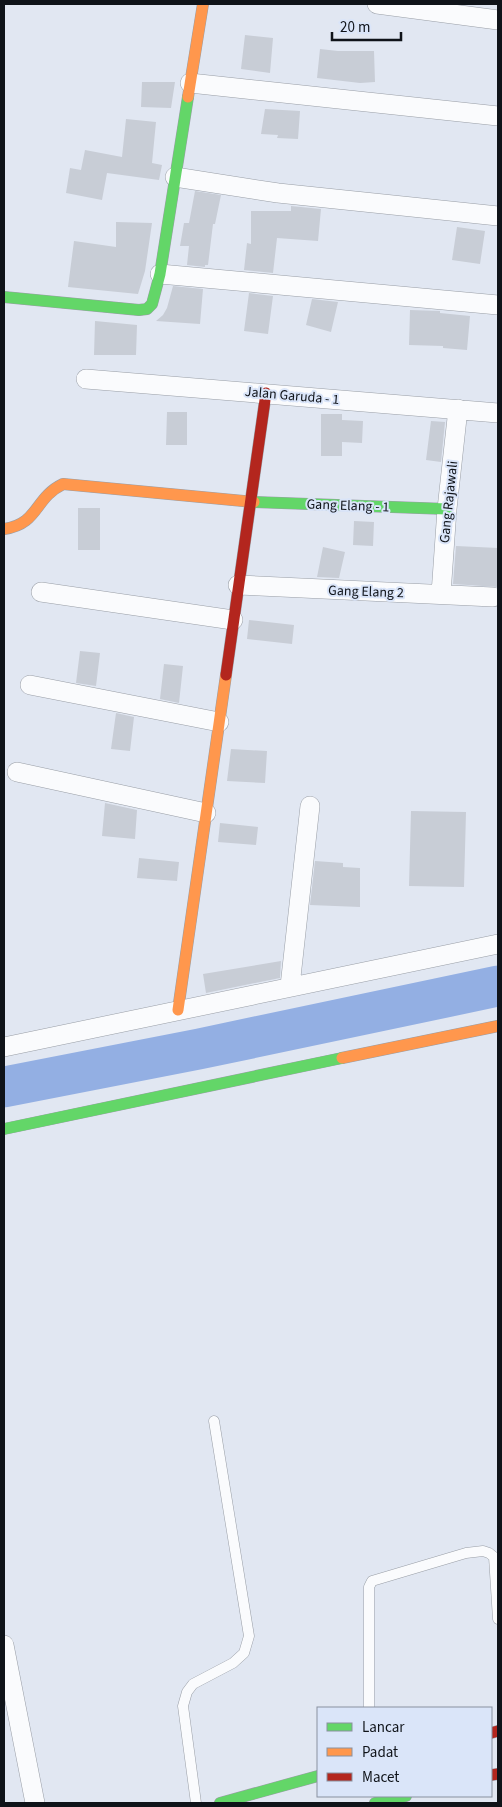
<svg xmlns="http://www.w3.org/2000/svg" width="502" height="1807" font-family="'Source Sans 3',sans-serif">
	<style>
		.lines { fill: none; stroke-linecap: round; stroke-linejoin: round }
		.river { stroke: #93afe3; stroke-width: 41 }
		.building { fill: #c8cdd6 }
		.lane-casing { stroke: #999ea6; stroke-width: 11 }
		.street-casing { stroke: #999ea6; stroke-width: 20 }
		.fast-casing { stroke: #999ea6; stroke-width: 12 }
		.slow-casing { stroke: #999ea6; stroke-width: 12 }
		.jam-casing { stroke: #999ea6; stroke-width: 12 }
		.lane { stroke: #fafbfd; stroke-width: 10 }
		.street { stroke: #fafbfd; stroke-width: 19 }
		.fast { stroke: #63d668; stroke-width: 11 }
		.slow { stroke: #ff974d; stroke-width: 11 }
		.jam { stroke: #b3261e; stroke-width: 11 }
		.labels { text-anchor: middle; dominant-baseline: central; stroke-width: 4; stroke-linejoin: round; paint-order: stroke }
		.street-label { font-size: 14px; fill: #0f1319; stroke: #dae5f9 }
	</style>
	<rect width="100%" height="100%" fill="#e1e7f2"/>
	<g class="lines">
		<!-- river -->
		<path class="river" d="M4,1087l195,-38 299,-63"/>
	</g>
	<!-- building -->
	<path class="building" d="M245,35l28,3 -3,35 -29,-4z
		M320,49l18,2h36l1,31 -15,1 -43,-5z
		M142,82h33l-4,26 -30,-1z
		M265,109l35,2 -2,28 -21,-1 1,-3 -17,-1z
		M126,119l30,3 -4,41 10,2 -3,15 -52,-7 -5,27 -36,-7 4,-25 11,2 4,-20 37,7z
		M195,191l26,4 -6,29h-2l-5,41h-3v2l-18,-2 2,-19h-9l4,-23h5z
		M291,206l30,3 -3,32 -41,-3 -4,35 -29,-3 3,-27 4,1v-33h40z
		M116,222l36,1 -7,48 -7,23 -70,-7 6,-46 42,6z
		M457,227l28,4 -5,33 -28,-4z
		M173,286l30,3 -3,35 -44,-3 7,-6 4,-7z
		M249,293l24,3 -5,38 -24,-3z
		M312,299l26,3 -7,30 -25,-7z
		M410,310l30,1v2l30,3 -3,34 -24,-2v-2l-34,-1z
		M95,321l42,4 -1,30h-42z
		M167,412h20v33h-21z
		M321,414h21v6l21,1 -1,22 -20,-1v14h-21z
		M431,421l14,1 -4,40 -15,-2z
		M78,508h22v42h-22z
		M354,521l20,1 -1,24 -20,-1z
		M456,546l42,2v39l-45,-3z
		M323,547l22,5 -6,26 -22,-1z
		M249,620l45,5 -2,19 -45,-5z
		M80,651l20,2 -4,33 -20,-3z
		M164,664l19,2 -4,37 -19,-4z
		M116,713l18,4 -4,34 -19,-2z
		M231,749l36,2 -2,32 -38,-2z
		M105,803l32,7 -2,29 -33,-3z
		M411,811l55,1 -2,75 -55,-1z
		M220,823l38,4 -2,18 -38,-3z
		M139,858l40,4 -2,19 -40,-3z
		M315,861l28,2v4l17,1v39l-50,-2z
		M281,961l-1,17 -74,15 -3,-19z"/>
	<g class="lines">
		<defs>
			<path id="lane" d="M369,1708v-121l3,-6 94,-28 17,-2 6,2 5,4 4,62
				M196,1803l-13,-97 4,-14 6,-8 40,-21 11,-10 5,-17 -35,-215"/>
			<path id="street" d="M377,4l121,16
				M190,83l308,33
				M175,177l103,16 220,23
				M160,274l338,31
				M86,379l412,34
				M238,585l255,12
				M41,592l192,28
				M441,594l6,-85 11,-100
				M30,685l189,37
				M17,772l189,41
				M290,986l20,-180
				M4,1047l494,-103
				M4,1645l31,158"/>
			<path id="fast" d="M4,297l135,13 8,-1 5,-5 8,-30 28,-177
				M254,502l193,7
				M4,1129l338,-71
				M220,1803l98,-27
				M375,1803l31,-7"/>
			<path id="slow" d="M188,97l15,-93
				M4,529c35,-5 30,-31 59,-45l191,18
				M178,1010l48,-335
				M342,1058l156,-32"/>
			<path id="jam" d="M226,675l40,-282
				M491,1733l7,-2
				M491,1775l7,-1"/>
		</defs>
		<!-- lane casing -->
		<use href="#lane" class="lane-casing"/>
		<!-- street casing -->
		<use href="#street" class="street-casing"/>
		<!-- fast casing -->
		<use href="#fast" class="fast-casing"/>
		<!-- slow casing -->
		<use href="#slow" class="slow-casing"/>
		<!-- jam casing -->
		<use href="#jam" class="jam-casing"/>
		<!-- lane -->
		<use href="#lane" class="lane"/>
		<!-- street -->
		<use href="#street" class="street"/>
		<!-- fast -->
		<use href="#fast" class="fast"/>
		<!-- slow -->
		<use href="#slow" class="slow"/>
		<!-- jam -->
		<use href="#jam" class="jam"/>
	</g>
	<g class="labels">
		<!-- street labels -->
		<g class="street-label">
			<text transform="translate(292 396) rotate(5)">Jalan Garuda - 1</text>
			<text transform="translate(449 502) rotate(-84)">Gang Rajawali</text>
			<text transform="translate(348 506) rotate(2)">Gang Elang - 1</text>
			<text transform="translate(366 592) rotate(2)">Gang Elang 2</text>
		</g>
	</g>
	<!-- border -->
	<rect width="502" height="1807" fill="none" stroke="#0f1319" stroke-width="10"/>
	<!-- legend -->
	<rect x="317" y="1707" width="175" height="90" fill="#dae5f9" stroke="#89919f"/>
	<rect x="327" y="1723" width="25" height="8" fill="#63d668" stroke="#89919f"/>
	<text x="362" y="1732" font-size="15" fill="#0f1319">Lancar</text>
	<rect x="327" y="1748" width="25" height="8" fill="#ff974d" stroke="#89919f"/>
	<text x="362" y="1757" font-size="15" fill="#0f1319">Padat</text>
	<rect x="327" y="1773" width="25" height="8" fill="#b3261e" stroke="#89919f"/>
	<text x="362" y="1782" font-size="15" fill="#0f1319">Macet</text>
	<!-- scale -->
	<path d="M332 32v8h69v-8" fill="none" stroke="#0f1319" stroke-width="2.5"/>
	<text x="340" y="32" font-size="15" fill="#0f1319" stroke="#dae5f9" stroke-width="4" paint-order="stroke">20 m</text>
</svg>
